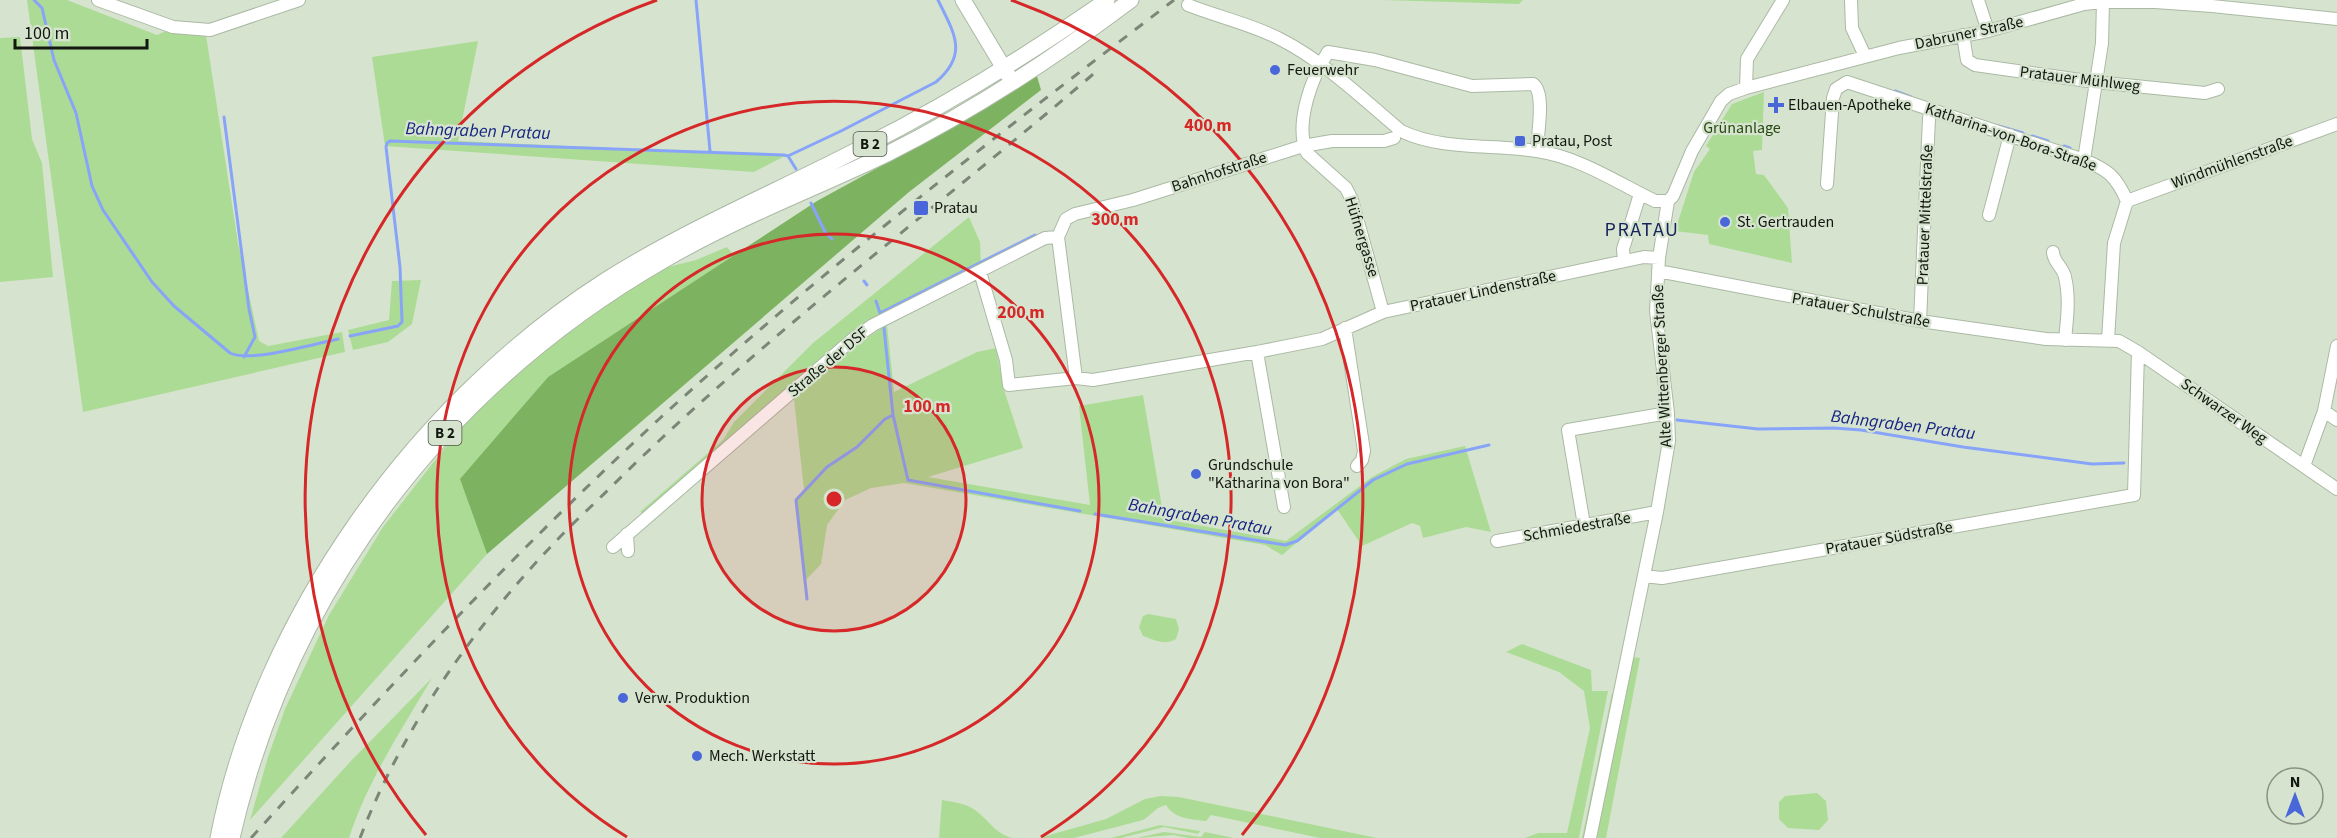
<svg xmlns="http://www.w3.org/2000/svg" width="2337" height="838" font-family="'Source Sans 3',sans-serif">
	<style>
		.green { fill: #acdb95 }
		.forest { fill: #7db360 }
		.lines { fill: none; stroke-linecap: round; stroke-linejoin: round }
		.stream { stroke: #88a4f9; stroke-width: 3 }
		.minor-casing { stroke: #abb9a4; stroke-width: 14 }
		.major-casing { stroke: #abb9a4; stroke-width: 17 }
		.minor { stroke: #fff; stroke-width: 12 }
		.major { stroke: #fff; stroke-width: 15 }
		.rail { stroke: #7c8678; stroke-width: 3; stroke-dasharray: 10 10; stroke-linecap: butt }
		.ring { fill: none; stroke: #d62828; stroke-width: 3 }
		.poi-dot { fill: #4a67da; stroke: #d6e4cf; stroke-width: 2 }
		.labels { text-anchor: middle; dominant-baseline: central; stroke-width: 4.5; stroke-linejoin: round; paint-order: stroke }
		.shield { fill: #d6e4cf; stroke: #4d5449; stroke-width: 1.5 }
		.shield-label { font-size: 15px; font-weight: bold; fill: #121710 }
		.street-label { font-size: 16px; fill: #121710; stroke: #d6e4cf }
		.poi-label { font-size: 16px; fill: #121710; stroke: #d6e4cf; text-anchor: start }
		.park-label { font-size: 16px; fill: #26490f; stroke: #d6e4cf }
		.water-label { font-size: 18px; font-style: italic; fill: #182483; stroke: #d6e4cf }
		.quarter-label { font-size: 20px; letter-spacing: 1.5px; fill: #17245b; stroke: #d6e4cf }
		.centre { fill: #d62828; stroke: #d6e4cf; stroke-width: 3 }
		.ring-label { font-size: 18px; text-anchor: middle; font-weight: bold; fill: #d62828; stroke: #d6e4cf; stroke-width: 4.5; stroke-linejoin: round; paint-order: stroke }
	</style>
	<rect width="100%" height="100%" fill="#d6e4cf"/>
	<!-- green -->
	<path class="green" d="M27,0h40l90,35 9,-4 40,4 32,208 21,98 9,5 74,-14 3,20 -262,60z
		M1382,0h141l-4,4z
		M20,37l12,102 10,24 11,114 -53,5v-244z
		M478,41l-20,100 327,15 -31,16 -369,-26 -13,-89z
		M1764,92l-2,58 -9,1 3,23 8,1 24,33 4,55 -83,-19 -1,-9 -33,-4 19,-59 16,-23 -4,-3 26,-42z
		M969,217l11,25 1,24 -89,44 -247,204 -5,-2 83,-72 11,-18 79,-79z
		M727,247l7,9 -186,121 -87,102 26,75 -237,266 18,-63 17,-48 44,-94 54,-88 64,-82 32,-37 64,-58 41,-32 80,-50 32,-8z
		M421,280l-9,44 -24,18 -35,8 -5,-20 41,-10 3,-39z
		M887,325l7,67 83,-40 19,-4 8,42 19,58 -95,29 162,28 -11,-99 64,-11 21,124 122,22 86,-64 34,-18 59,-13 26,86 -25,-5 -43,11 -3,-12 -8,-3 -50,23 -25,-37 -55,46 -17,-10 -361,-62 -33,5 -26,12 -18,25 -6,39 -17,18 -8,-83 8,-10 -10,-90 67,-58z
		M1148,614l28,5 3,10 -3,10c-12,7 -21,1 -33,-3l-4,-9 4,-11z
		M1522,644l69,26 1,21h16l-29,147h-54l13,-5h29l23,-105 -6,-37 -25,-19 -53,-20z
		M1633,657l7,1 -34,180h-11z
		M432,678c-30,51 -65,104 -83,160h-68l68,-75z
		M1612,693l2,1 -30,144h-2z
		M1817,793l9,8 2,19 -9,10 -31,-2 -9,-9v-17l6,-6z
		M1161,796l18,1 198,41h-57l-109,-23 -5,6c-16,-2 -31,-2 -40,-16 -12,3 -13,9 -23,15l-69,18h-35l67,-19 39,-20z
		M942,800c11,2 23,3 33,10 14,10 20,24 38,28h-74z
		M1160,825l40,6 -2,3 -34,-7 -43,11h-10z
		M1164,832l37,5 4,-5 29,6h-45l-16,-3 -37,3z"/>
	<!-- forest -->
	<path class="forest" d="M1037,76l4,14 -132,102 -422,362 -27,-75 88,-102 269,-176 137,-75z"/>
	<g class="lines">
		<!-- stream -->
		<path class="stream" d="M34,0l8,8 12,52 22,53 16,73 11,24 49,72 22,24 56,47c20,10 83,-9 108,-14
			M696,0l14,151
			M1895,91l16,6
			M224,117l25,192 6,28 -11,20
			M1999,126l24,7
			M2032,136l16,5
			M2064,146l6,2
			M788,156l53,-25 95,-49c33,-28 18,-49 2,-82
			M811,203l14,29 7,7
			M864,281l3,4
			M876,301l4,12 155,-78
			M884,328l9,87 15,65 172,31
			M350,336l48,-10 4,-4 -2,-55 -14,-120 1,-4 3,-2 394,14 4,1 8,13
			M1677,420l81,9 76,-1 27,2 102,17 129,17 32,-1
			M1095,514l190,31 12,-4 76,-61 34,-16 82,-19
			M807,599l-11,-99 31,-33 30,-20 28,-28 8,-4"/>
		<defs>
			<path id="minor" d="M98,0l75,27 37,3 89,-30
				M1851,0l1,28 13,28
				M1978,0l10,31
				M1188,5c30,12 63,19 92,34 45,23 82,59 121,92 42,20 91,13 136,20 42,6 81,32 118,50h13
				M1963,35l4,25 8,5 120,17 110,11 13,-4
				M1847,82l237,78c24,10 32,16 43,41l-13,42 -6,97
				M1746,88l1,-29 36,-59
				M2084,160l18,-117 1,-41
				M1827,184l6,-86 3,-9 11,-7
				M2127,201l210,-77
				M1989,215l21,-80
				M2053,252c0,10 10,15 12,25 5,21 2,42 0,63
				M1624,261l-1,-12 17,-55
				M1658,271l262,50 126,18 73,2 19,11 199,137
				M980,272l26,88 3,25 67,-7 17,2 164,-28 65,-13 61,-27 261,-55 15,1
				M1383,312l-31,-112 -6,-12 -39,-35c-13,-29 5,-76 21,-101l47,8 97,26 61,-2c13,9 4,51 4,67
				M1920,321l9,-203 2,-8
				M1345,328l19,123 -2,9 -5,6
				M1257,352l27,155
				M1076,378l-18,-141 8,-18 9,-5 58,-14 170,-54 29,-5h52l10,-3
				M2324,411l13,9
				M2304,466l20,-55 13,-65
				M1584,525l-16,-95 100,-17
				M627,534l1,17
				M1497,541l160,-29
				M613,547l241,-209 19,-13 172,-87 13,-1
				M1644,576l18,2 472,-83 4,-143
				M1590,838l67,-326 12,-71 -1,-28 -12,-102 3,-53 9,-57 5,-5 19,-45 29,-50 8,-7 17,-6 153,-40 89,-17 96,-27 19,-2h52l57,4 125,13"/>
			<path id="major" d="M963,0l45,75
				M218,838c43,-221 199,-437 388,-558 81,-51 170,-88 255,-132 86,-43 167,-93 246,-148
				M232,838c57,-249 213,-452 434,-579 71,-41 148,-70 221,-105 86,-43 167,-96 244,-154"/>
		</defs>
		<!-- minor casing -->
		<use href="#minor" class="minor-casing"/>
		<!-- major casing -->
		<use href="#major" class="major-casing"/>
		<!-- minor -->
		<use href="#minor" class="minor"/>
		<!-- major -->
		<use href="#major" class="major"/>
		<!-- rail -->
		<path class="rail" d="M251,838c131,-144 264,-286 407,-418 164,-150 340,-286 516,-420
			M360,838c43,-112 116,-214 199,-300 16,-17 34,-33 50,-49 153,-152 326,-279 489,-419"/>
	</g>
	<!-- distance rings -->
	<circle cx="834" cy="499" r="132" fill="#d62828" fill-opacity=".12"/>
	<g class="ring">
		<circle cx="834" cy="499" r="132"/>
		<circle cx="834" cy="499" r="265"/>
		<path d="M627 837A397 397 0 1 1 1041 837"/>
		<path d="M426 835A529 529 0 0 1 657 0M1011 0A529 529 0 0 1 1242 835"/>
	</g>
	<!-- markers -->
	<g class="poi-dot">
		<circle cx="1275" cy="70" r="6"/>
		<path d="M1773 96h6v6h6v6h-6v6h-6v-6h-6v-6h6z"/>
		<rect x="1514" y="135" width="12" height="12" rx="3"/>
		<rect x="913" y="200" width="16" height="16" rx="3"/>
		<circle cx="1725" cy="222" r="6"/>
		<circle cx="1196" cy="474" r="6"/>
		<circle cx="623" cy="698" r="6"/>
		<circle cx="697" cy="756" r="6"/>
	</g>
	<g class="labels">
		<!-- shield labels -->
		<g class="shield">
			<rect x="853.5" y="132" width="33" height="24" rx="4.5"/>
			<rect x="428.5" y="421" width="33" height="24" rx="4.5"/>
		</g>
		<g class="shield-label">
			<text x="870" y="144">B 2</text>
			<text x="445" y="433">B 2</text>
		</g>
		<!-- street labels -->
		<g class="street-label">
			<text transform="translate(1969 33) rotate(-12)">Dabruner Straße</text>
			<text transform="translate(2080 79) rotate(7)">Pratauer Mühlweg</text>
			<text transform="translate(2011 137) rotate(19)">Katharina-von-Bora-Straße</text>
			<text transform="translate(2232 162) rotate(-20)">Windmühlenstraße</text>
			<text transform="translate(1219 172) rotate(-18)">Bahnhofstraße</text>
			<text transform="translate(1925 215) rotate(-88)">Pratauer Mittelstraße</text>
			<text transform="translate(1362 237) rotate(73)">Hüfnergasse</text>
			<text transform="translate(1483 291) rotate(-12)">Pratauer Lindenstraße</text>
			<text transform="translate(1861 310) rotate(10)">Pratauer Schulstraße</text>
			<text transform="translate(828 362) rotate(-40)">Straße der DSF</text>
			<text transform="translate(1662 366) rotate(-93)">Alte Wittenberger Straße</text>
			<text transform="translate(2224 411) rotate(35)">Schwarzer Weg</text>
			<text transform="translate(1577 527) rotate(-10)">Schmiedestraße</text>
			<text transform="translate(1889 538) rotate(-10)">Pratauer Südstraße</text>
		</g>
		<!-- poi labels -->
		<g class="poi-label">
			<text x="1287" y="70">Feuerwehr</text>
			<text x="1788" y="105">Elbauen-Apotheke</text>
			<text x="1532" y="141">Pratau, Post</text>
			<text x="934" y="208">Pratau</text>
			<text x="1737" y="222">St. Gertrauden</text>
			<text x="1208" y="465">Grundschule<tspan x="1208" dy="18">"Katharina von Bora"</tspan></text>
			<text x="635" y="698">Verw. Produktion</text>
			<text x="709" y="756">Mech. Werkstatt</text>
		</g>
		<!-- park labels -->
		<g class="park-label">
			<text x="1742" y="128">Grünanlage</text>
		</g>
		<!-- water labels -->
		<g class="water-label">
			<text transform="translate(478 131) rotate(2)">Bahngraben Pratau</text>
			<text transform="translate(1903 425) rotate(7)">Bahngraben Pratau</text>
			<text transform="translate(1200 517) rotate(10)">Bahngraben Pratau</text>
		</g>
		<!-- quarter labels -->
		<g class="quarter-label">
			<text x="1642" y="230">PRATAU</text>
		</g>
	</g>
	<circle cx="834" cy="499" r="9" class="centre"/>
	<g class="ring-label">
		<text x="1208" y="131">400 m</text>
		<text x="1115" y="225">300 m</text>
		<text x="1021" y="318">200 m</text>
		<text x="927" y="412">100 m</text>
	</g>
	<!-- north arrow -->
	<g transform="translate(2295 796)"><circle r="28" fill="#d6e4cf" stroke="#889283" stroke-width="1.5"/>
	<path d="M0-4.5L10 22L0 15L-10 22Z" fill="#4a67da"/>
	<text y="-9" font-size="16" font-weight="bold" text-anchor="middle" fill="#121710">N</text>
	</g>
	<!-- scale -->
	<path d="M15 39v9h132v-9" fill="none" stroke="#121710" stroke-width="3"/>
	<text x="24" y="39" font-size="18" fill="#121710" stroke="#d6e4cf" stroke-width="4.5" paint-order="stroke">100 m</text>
</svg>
